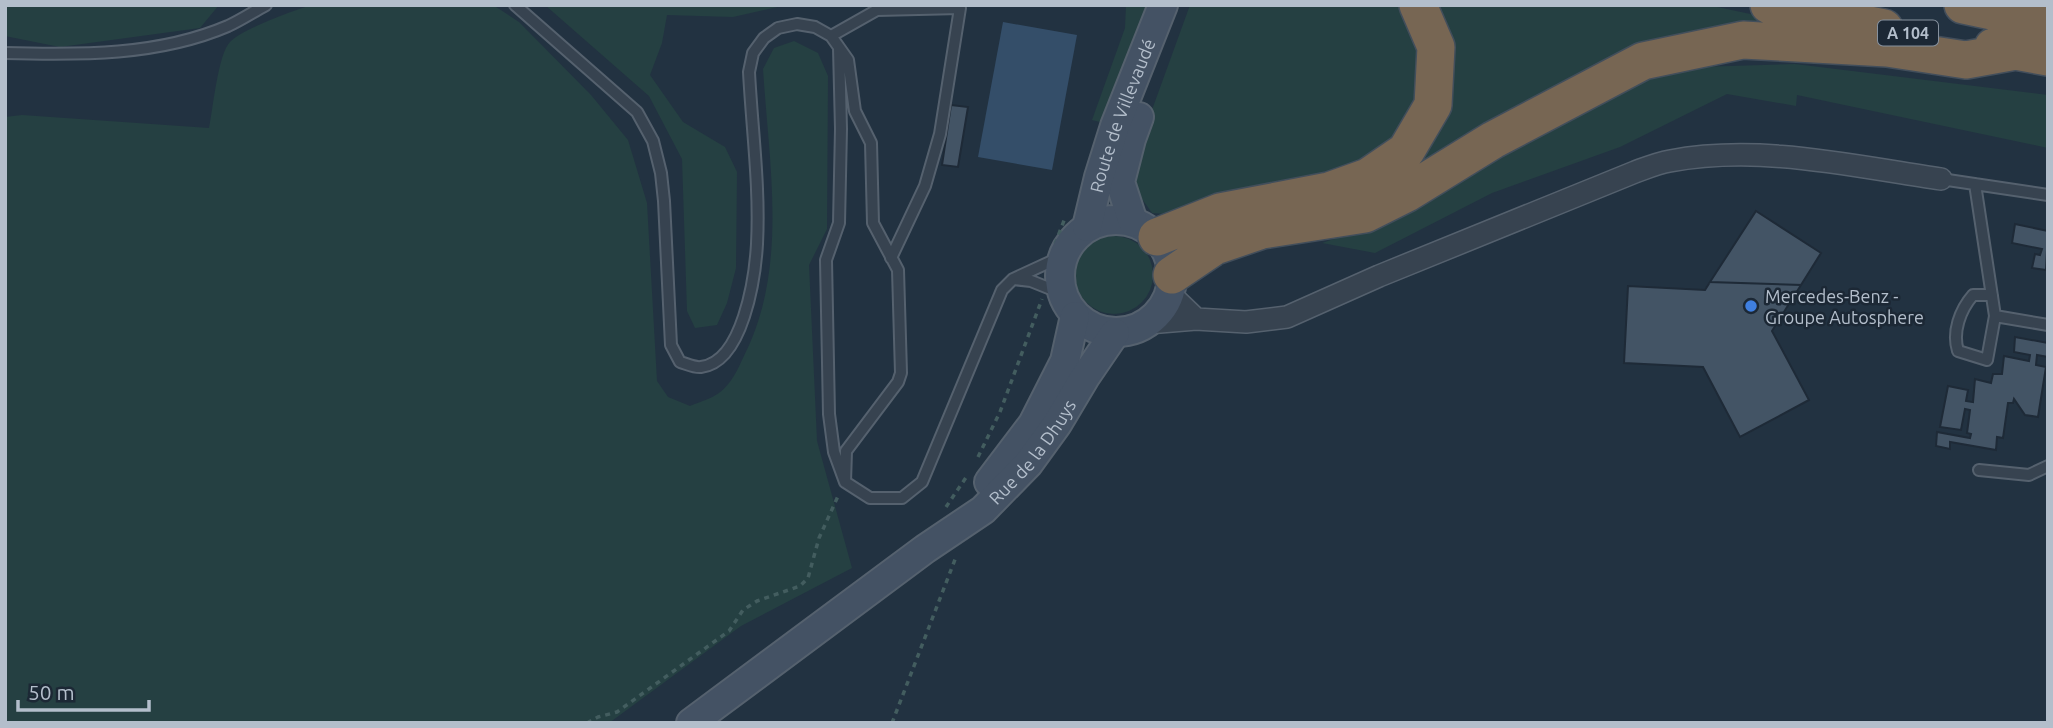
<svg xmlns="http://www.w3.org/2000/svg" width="2053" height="728" font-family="Ubuntu,sans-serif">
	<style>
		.green { fill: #254042 }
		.water { fill: #344e69 }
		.building { fill: #435465; stroke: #1e2a37; stroke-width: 2 }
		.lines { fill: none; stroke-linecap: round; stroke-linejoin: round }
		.lane-casing { stroke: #55616e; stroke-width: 14 }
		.street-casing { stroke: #55616e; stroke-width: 24 }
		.secondary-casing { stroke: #55616e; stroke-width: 32 }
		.highway-casing { stroke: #424e5b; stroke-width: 40 }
		.path { stroke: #435d5f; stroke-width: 3.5; stroke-dasharray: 5 5; stroke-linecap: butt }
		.lane { stroke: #374350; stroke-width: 10 }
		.street { stroke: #374350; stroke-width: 21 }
		.secondary { stroke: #445264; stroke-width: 28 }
		.highway { stroke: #776653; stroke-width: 37 }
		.shop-dot { fill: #3f7fe0; stroke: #1c2835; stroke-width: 2.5 }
		.labels { text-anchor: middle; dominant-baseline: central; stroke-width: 5; stroke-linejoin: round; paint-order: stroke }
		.shield { fill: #1c2835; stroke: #86919e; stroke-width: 2 }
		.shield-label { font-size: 16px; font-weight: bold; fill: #b3becb }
		.street-label { font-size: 18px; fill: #b3becb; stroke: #1c2835 }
		.poi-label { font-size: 18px; fill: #b3becb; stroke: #1c2835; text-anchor: start }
	</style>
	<rect width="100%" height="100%" fill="#223241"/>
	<!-- green -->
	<path class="green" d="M5,5h214l-19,23 -140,19 -55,-11z
		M311,5h182l26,17 72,73 37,45 19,63 10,178 11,16 22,9c9,-4 21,-7 29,-13 12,-9 18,-22 24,-35 46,-89 26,-193 20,-289l11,-21 20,-7 24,12 10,23 -1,153 -18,36 8,176 35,127 -111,58 -132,97h-604v-606l17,-2 187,13c4,-19 9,-74 21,-86 12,-13 63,-31 81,-37z
		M545,5h241l-53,12 -66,-2 -5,28 -12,32 33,47 42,25 12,25 -1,96 -9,35 -10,22 -22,3 -8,-17 -5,-152 -33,-63z
		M1126,5h24l-46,118 -12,-3 33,-92z
		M1190,5h214l16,28 -3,82 -59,56 -192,43 -14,-1 -17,-24 1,-35z
		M1435,5h273l47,10 5,9 -352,153 29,-49z
		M1795,64l253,31v53l-251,-53 -1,11 -69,-12 -107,53 -128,46 -117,60 -53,-10 65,-22 86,-54 158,-83 66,-17z
		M1075 275a39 39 0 1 1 78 0a39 39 0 1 1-78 0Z"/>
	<!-- water -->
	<path class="water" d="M1003,22l74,13 -25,135 -74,-13z"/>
	<!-- building -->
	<path class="building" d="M951,105l17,2 -10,60 -16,-2z
		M1756,211l65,42 -20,32 -91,-3z
		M2015,224l33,7 -2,39 -14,-2 3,-14 5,1 2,-6 -30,-6z
		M1710,282l91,3 -29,46 37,69 -69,37 -37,-70 -79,-4 4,-77 77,4z
		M2015,337l33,6v14l-11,-2 -1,10 10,2 -8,50 -13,-2 -11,-16 -1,4h-5l-5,35 -6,-1 -1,13 -46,-8v7l-14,-3 1,-14 33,6 1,-4 -4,-1 3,-23 -5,-1 -4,21 -21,-3 8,-41 20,4 -2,11 7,1 2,-23 16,4 2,-9h9l2,-18 25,5 1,-6 -16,-3z"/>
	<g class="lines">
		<defs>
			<path id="lane" d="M515,5l122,107 16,29 8,32 3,28 7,144 9,17c7,2 15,6 21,5 42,-5 54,-89 56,-123 3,-57 -5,-115 -8,-172l4,-19 11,-15 14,-10 19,-4 18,3 16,9 17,24 7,51 16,32 2,80 25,47 3,103 -3,9 -52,69 -1,31
				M831,36l46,-26 83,-2 -20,126 -15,52 -34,72
				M839,48l2,81 -2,94 -13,37 3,154 5,38 11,30 25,16h32l20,-16 80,-192 11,-11 50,-23
				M5,53c75,2 153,3 223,-27 13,-6 25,-14 38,-21
				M1941,179l107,16
				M1975,184l20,132 53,9
				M1013,279l18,2 30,12
				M1992,295h-19c-13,15 -21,37 -15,56l29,9 8,-44
				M1979,470l50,5 19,-9"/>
			<path id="street" d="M1170,294l26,25
				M1148,323l48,-4 50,3 41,-5 92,-41 256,-104c11,-4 23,-9 35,-11 90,-17 182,5 271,18"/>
			<g id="secondary">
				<circle cx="1116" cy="276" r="56"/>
				<path d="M1133,222l-13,-40 11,-43 8,-22"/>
				<path id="s1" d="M1087,227l12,-50 16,-51 48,-121"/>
				<path d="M989,482l44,-58 32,-63 10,-45"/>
				<path id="s2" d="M691,723l234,-174 58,-39 45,-46 29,-40 28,-47 30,-44"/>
			</g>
			<path id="highway" d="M1769,5l115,23
				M1963,5l85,18
				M1993,47l55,10
				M1157,237l63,-25 109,-21 39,-14 38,-26 27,-46 3,-58 -18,-42
				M1172,275l43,-29 47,-16 103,-16 42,-21 86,-53 150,-79 100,-21 144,8 79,12 50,-9"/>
		</defs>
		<!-- lane casing -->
		<use href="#lane" class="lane-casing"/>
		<!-- street casing -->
		<use href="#street" class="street-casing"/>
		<!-- secondary casing -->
		<use href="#secondary" class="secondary-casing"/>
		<!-- highway casing -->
		<use href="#highway" class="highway-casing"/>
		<!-- path -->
		<path class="path" d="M1055,244l10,-26
			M978,457l22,-45 42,-113
			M946,507l21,-31
			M587,723l11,-6 19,-5 112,-81 14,-21 14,-9 43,-15 8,-8 11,-40 20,-44
			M892,723l64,-166"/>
		<!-- lane -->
		<use href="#lane" class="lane"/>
		<!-- street -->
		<use href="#street" class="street"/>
		<!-- secondary -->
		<use href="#secondary" class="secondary"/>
		<!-- highway -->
		<use href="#highway" class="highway"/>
	</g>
	<!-- markers -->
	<circle class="shop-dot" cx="1751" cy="306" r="7"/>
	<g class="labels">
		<!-- shield labels -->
		<rect class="shield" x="1878" y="20.5" width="60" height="25" rx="5"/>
		<g class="shield-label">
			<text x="1908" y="33">A 104</text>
		</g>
		<!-- street labels -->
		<g class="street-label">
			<text stroke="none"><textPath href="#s1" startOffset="117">Route de Villevaudé</textPath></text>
			<text stroke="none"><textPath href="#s2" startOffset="438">Rue de la Dhuys</textPath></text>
		</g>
		<!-- poi labels -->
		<g class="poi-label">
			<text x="1765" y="296">Mercedes-Benz -<tspan x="1765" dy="21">Groupe Autosphere</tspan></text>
		</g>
	</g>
	<!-- border -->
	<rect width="2053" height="728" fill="none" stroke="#b3becb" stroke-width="14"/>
	<!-- scale -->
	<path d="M18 700v10h131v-10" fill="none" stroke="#b3becb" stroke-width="3.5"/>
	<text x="28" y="700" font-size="21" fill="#b3becb" stroke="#1c2835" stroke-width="5" paint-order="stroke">50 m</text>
</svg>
